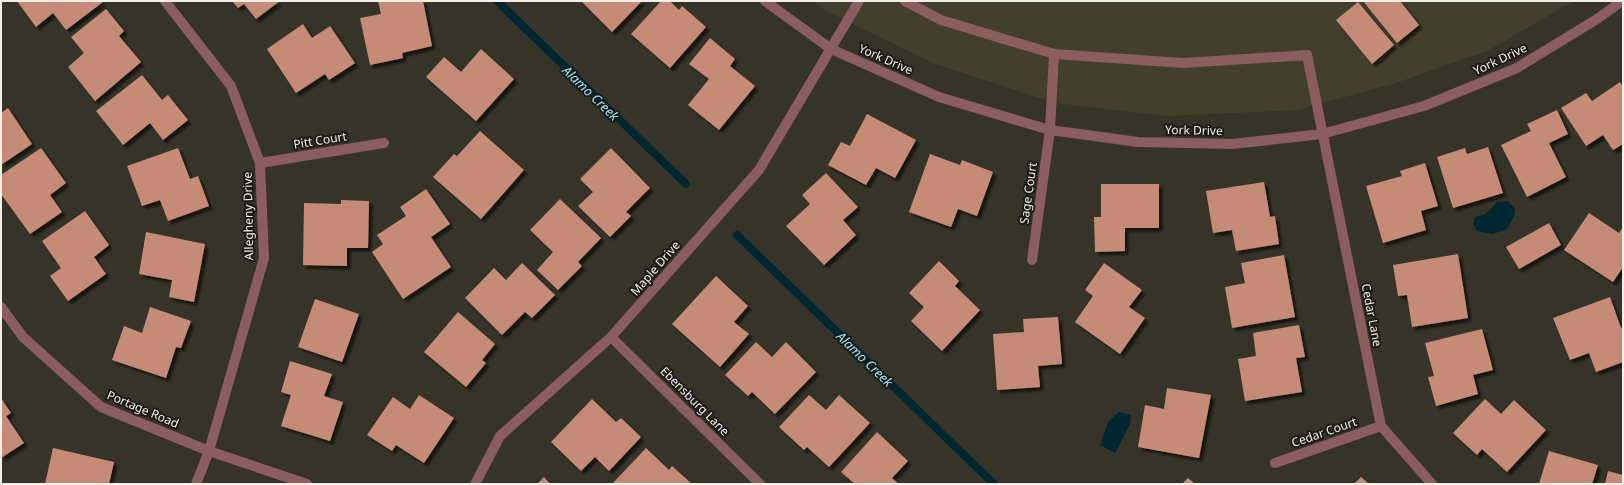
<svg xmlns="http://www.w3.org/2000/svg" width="1624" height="485" font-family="'Noto Sans',sans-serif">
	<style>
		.built { fill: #423f2d }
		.water { fill: #002631 }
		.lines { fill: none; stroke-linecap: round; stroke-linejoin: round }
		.stream { stroke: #002631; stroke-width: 8 }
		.building { fill: #c58b76; filter: url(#shadow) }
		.minor { stroke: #8c5d5e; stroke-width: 10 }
		.labels { text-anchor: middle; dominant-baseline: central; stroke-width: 4; stroke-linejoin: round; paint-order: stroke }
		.street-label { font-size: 12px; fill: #f2f0e9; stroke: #1c1b16 }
		.water-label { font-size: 13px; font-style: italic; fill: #93e5fe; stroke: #1c1b16 }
	</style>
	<defs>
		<filter id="shadow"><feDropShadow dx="3.5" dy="3.5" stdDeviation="1" flood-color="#0009"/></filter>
	</defs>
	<rect width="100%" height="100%" fill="#363428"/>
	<!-- built -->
	<path class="built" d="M813,1h761l-87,50 -94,33 -96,26 -129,6 -113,-13 -122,-40 -109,-53z"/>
	<!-- water -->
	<path class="water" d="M1508,201l7,8 -1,7 -7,13 -14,5 -16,-3 -4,-7 2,-7 11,-3 11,-12z
		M1119,412l12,3 -1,9 -15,29 -15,-8 8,-23z"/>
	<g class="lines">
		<!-- stream -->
		<path class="stream" d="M497,1l189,183
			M737,235l257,249"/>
	</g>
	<!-- building -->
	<path class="building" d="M17,1h85l1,1 -37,28 -13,-17 -17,14z
		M232,1h48l-24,18 -12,-15 -6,4z
		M378,1h45l9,45 -30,7 1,5 -33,7 -10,-47 21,-4z
		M581,1h61l-30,31z
		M661,1h9l9,9 3,-4 24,21 -36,41 -39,-34z
		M1363,1h37l19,24 -22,18z
		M1358,2l36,43 -22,19 -36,-44z
		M106,9l18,22 -5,5 22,26 -46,39 -27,-34 16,-14 -13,-16z
		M303,24l9,14 18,-12 25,37 -26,17 -4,-6 -29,19 -29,-44z
		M710,38l25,21 -5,7 25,20 -36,44 -31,-25 21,-26 -20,-15z
		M481,49l33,30 -38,42 -50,-44 18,-20 17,15z
		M142,75l20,25 6,-5 20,25 -25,20 -13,-17 -27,22 -27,-34z
		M1620,82l3,5v57l-10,6 -10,-15 -17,11 -25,-38 25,-15 6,8z
		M8,108l24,36 -31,21v-52z
		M1557,110l11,24 -19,9 17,34 -39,20 -26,-52 30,-14 -4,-7z
		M867,114l49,26 -21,38 -19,-10 -10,17 -38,-20 13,-23 9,4z
		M480,131l44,39 -43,49 -48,-42 21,-23 3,2z
		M1488,147l15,46 -50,15 -16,-51 28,-9 2,6z
		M41,148l25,35 -16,12 12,17 -32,22 -29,-40v-19z
		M178,148l12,31 8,-3 11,30 -41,15 -8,-21 -18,6 -15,-40z
		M611,148l39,40 -24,24 5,4 -21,21 -32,-31 15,-14 -13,-13z
		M930,154l30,11 2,-5 31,12 -16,44 -19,-7 -7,18 -42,-15z
		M1425,163l13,43 -17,5 5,19 -43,13 -17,-57 36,-10 -2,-5z
		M826,173l32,34 -15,13 13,15 -32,30 -38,-39 24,-22 -8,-9z
		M1264,182l6,35 5,-1 4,28 -43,7 -4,-21 -19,3 -7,-42z
		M1101,184h58v44h-34v23l-30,1 -1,-35h7z
		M426,189l24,35 -19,13 20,30 -48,32 -31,-47 11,-8 -6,-9 29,-19 -6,-9z
		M560,199l41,39 -23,24 4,4 -24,24 -21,-20 16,-18 -23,-22z
		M341,200l28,1 -1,47h-21v18l-44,-1 1,-62 37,1z
		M85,211l24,34 -15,12 12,17 -38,27 -18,-25 11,-8 -19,-27z
		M1589,213l30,20 4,-6v40l-10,15 -49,-32z
		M1549,223l12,22 -42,24 -13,-22z
		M146,232l59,12 -11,58 -25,-5 3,-17 -33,-6z
		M1458,254l10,64 -56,9 -5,-32 -9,1 -5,-31z
		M1284,255l11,62 -63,11 -7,-41 20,-4 -4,-20z
		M939,261l20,20 -4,5 25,24 -38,41 -31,-30 13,-14 -15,-14z
		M522,263l33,32 -23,23 -7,-6 -23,23 -37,-37 29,-30 12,12z
		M1104,263l38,27 -13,17 16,11 -25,36 -45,-32 18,-26 -8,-6z
		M716,276l32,30 -14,16 15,12 -29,33 -48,-43z
		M1610,297l11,31 2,-1v35l-27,10 -7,-19 -19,7 -17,-42z
		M315,299l44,15 -17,48 -44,-15z
		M150,307l41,14 -10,27 -5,-1 -10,31 -54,-18 12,-34 18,7z
		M458,312l37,32 -13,16 4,3 -20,24 -42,-35z
		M1058,317l4,47 -24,2 2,21 -43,3 -4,-56 31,-2 -1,-13z
		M1299,325l6,32 -9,1 6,34 -57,9 -7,-42 18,-3 -3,-23z
		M1482,329l11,41 -20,5 5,19 -42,12 -8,-29 6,-1 -9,-33z
		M756,342l16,15 14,-15 30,30 -41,42 -23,-22 -4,4 -23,-21z
		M290,361l42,13 -8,22 19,6 -13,39 -49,-15 10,-31 -10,-3z
		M1167,388l44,7 -12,63 -61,-11 7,-42 19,4z
		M419,395l35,23 -30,45 -28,-18 -4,6 -25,-16 26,-38 17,12z
		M809,395l17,15 13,-15 31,28 -41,44 -22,-20 -3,3 -25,-23z
		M1,398l10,15 -5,3 18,27 -23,15z
		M592,399l24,23 5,-4 20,19 -32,34 -14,-14 -14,14 -30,-29z
		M1485,399l16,15 13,-14 32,30 -39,42 -25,-23 -5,6 -24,-22z
		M877,432l31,29 -16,17 7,6h-44l-14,-12z
		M53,448l61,14 -5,22h-64z
		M646,448l23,22 3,-4 20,18h-80z
		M1549,451l49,14 -6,19h-53z
		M1608,471l15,4v9h-18z
		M544,477l6,7h-13z
		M1361,477l8,7h-15z
		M1188,478l7,6h-13z"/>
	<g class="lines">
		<!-- minor -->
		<path class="minor" d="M165,1l66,85 29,77 4,95 -55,193 -13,33
			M765,1l66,48 108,48 111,33 88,12 95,2 89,-10 102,-28 93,-38 80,-49 25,-18
			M905,1l36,19 113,34 129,9 124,-8 74,371 51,58
			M260,163l124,-20
			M1032,260l18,-130 4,-76
			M1,307l22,30 78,70 108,44 98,33
			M611,337l149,147
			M1275,463l106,-37
			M475,484l25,-48 111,-99 148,-167 100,-169"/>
	</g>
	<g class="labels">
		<!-- street labels -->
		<g class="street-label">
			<text transform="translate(886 59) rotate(24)">York Drive</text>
			<text transform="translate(1500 59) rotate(-25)">York Drive</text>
			<text transform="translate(1194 130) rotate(1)">York Drive</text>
			<text transform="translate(320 140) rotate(-9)">Pitt Court</text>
			<text transform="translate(1028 193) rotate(-82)">Sage Court</text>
			<text transform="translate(248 216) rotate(-91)">Allegheny Drive</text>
			<text transform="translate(655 268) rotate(-49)">Maple Drive</text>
			<text transform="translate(1372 315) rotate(79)">Cedar Lane</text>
			<text transform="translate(695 401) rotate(45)">Ebensburg Lane</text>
			<text transform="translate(143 409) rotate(23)">Portage Road</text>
			<text transform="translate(1324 432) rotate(-19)">Cedar Court</text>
		</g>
		<!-- water labels -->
		<g class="water-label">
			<text transform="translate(591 93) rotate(44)">Alamo Creek</text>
			<text transform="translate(865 359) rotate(44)">Alamo Creek</text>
		</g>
	</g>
	<!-- border -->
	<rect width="1624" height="485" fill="none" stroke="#f2f0e9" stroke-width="4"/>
</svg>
